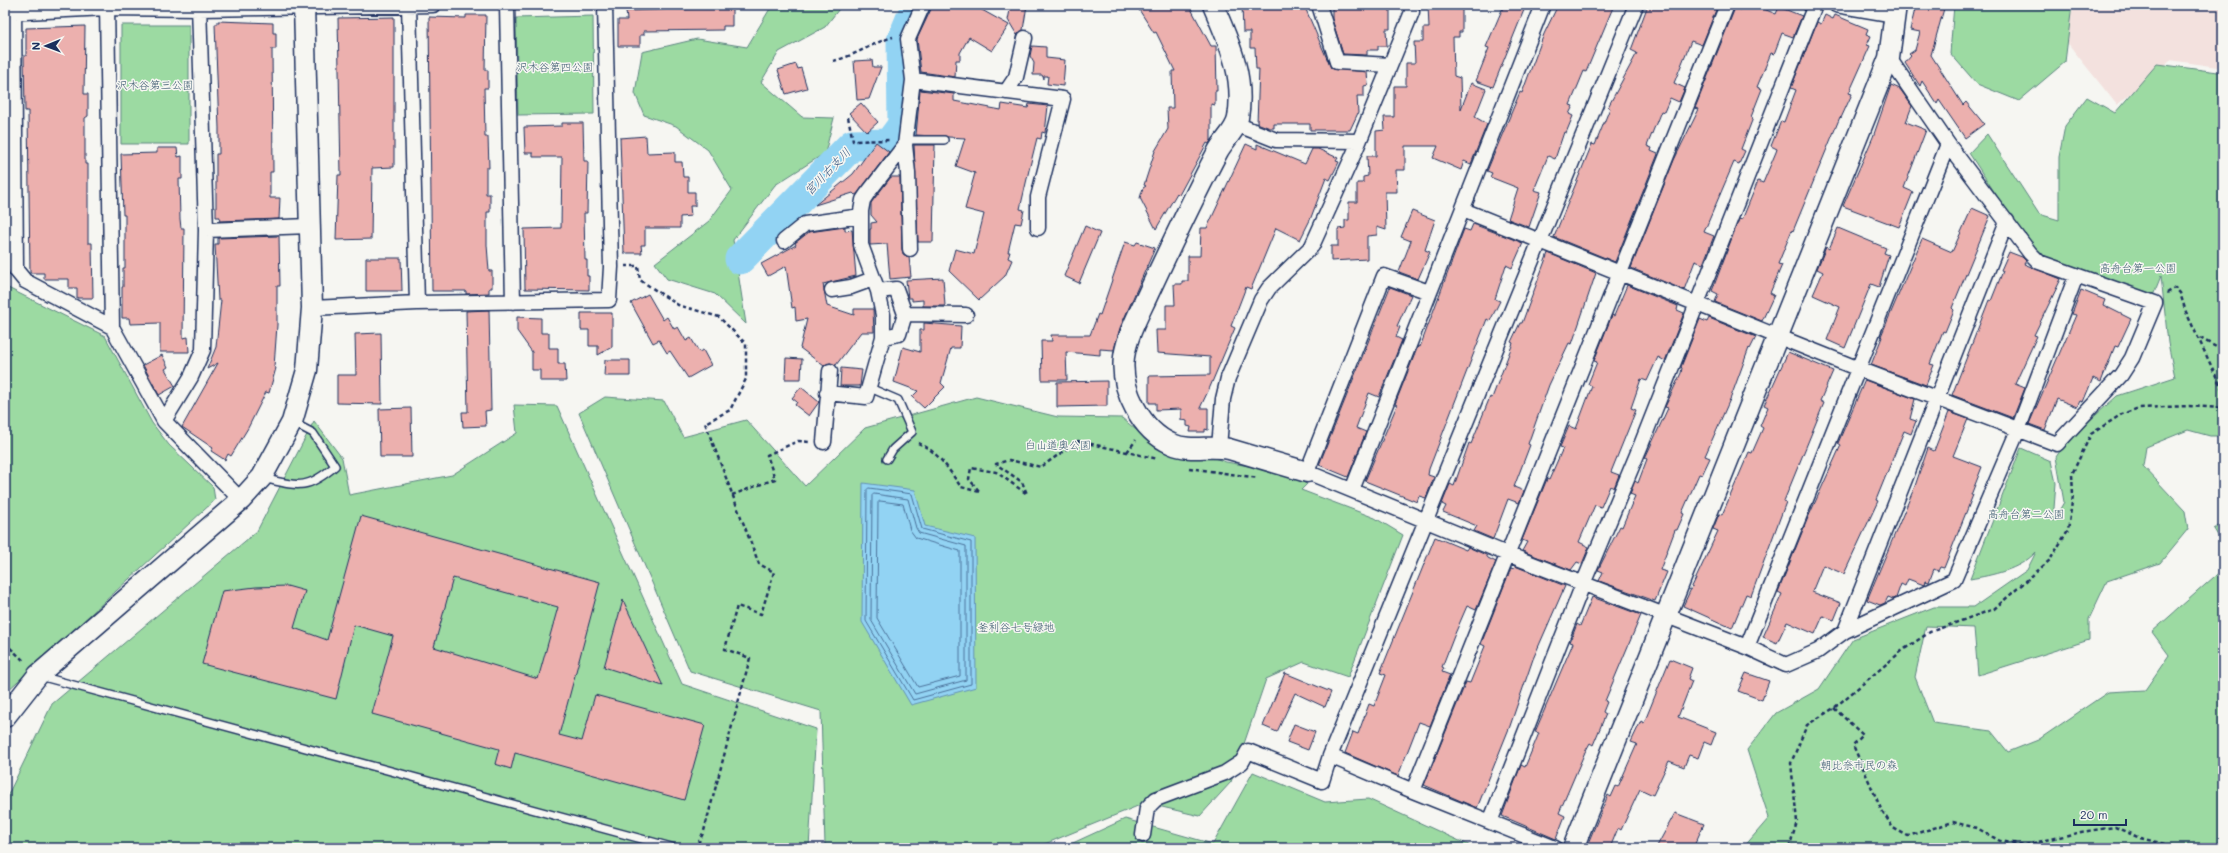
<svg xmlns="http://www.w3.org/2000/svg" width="2228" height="853" font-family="Mali,'Klee One',sans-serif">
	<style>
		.built { fill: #f3e1de }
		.green { fill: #9cdaa2; stroke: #5c8480 }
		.water { fill: #92d3f3; stroke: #6291b7 }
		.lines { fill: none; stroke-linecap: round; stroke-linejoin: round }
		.shore { stroke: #4b719a; stroke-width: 1 }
		.river { stroke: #92d3f3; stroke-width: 31 }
		.building { fill: #ecb0ae; stroke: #1b2f5e; fill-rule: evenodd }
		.lane-casing { stroke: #1b2f5e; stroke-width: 10 }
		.street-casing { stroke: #1b2f5e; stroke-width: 17 }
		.secondary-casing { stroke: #1b2f5e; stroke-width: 23 }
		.path { stroke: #1b2f5e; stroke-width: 2.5; stroke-dasharray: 4 3; stroke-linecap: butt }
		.lane { stroke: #f6f6f2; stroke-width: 7 }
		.street { stroke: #f6f6f2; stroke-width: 14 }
		.secondary { stroke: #f6f6f2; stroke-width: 20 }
		.labels { text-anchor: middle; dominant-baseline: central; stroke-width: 3; stroke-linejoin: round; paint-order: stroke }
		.park-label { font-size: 11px; fill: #3b5a6f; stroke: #f6f6f2 }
		.water-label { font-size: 12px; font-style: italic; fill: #395883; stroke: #f6f6f2 }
	</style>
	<rect width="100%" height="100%" fill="#f6f6f2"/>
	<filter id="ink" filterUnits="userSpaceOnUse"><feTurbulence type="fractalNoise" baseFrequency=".025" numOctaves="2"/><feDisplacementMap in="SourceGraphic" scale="8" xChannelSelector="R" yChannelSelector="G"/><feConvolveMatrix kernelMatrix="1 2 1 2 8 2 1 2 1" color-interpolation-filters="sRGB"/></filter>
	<g filter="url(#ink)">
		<!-- built -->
		<path class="built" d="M2076,5h147v53l-6,9 -47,-7 -53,45 -51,-64v-19z"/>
		<!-- green -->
		<path class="green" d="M770,5h72l-17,22 -46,25 -18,30 41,35 32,1 -9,35 -50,32 -42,55 13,84 -31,-30 -48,-15 -12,-16 54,-42 23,-31 -24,-40 -32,-24 -32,-11 -9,-22 7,-41 55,-13 50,8 24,-40z
			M1954,5h118l-7,57 -46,39 -42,-17 -27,-31z
			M593,16l1,98 -76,1 -2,-97z
			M121,25h68v119h-68z
			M2157,64l61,8 5,-6v370h-13l-22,-6 -42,17 -3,19 42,45 3,18 -28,34 -53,18 -18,38v21l-111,35 -4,-47 -48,-2 -11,51 18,46 58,8 17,21 30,-12 70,-48 37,-2 24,-35 -17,-23 71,-63v279h-480l26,-30 -22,-68 29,-37 43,-24 34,-50 81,-32h40l53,-37 9,-18c-17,18 -43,23 -66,27l51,-131 30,13 5,22 -3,38 11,-19 -8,-45 10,-15 51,-46 58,-19 -7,-34 -7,-67 -9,22 -112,-42 -30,-40 -41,-63 18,-19 52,80 20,6v-63l6,-31 22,-29 28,16z
			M6,287l99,49 47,87 17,22 44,42 2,13 -210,193z
			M605,397l59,4 19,36 63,-17 59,66 60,-58 111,-31 82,20 64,1 26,22 58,15 20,7 51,9 30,13 -6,6 74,28 28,17 -55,142 -44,-15 -38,17 -35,103 -31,34 -55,-13 -110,45h-198l-12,-3 -4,-134 -131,-40 -111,-258z
			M514,405l43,1 125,278 134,45 -7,119h-804v-47l47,-97 205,-173 57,-110 28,37 7,37 103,-20 65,-42z
			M2223,523v21l-9,-15z
			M1253,772l72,30 43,-3 107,49h-413l63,-29 88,25z"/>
		<!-- water -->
		<path class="water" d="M863,483l52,7 10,36 50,12 1,149 -65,18 -49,-83z"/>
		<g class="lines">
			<!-- shore -->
			<path class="shore" d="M869,488l43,6 10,35 49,13v142l-58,16 -47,-79 1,-131z
				M874,494l34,5 8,29 3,5 47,13v134l-51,14 -44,-74 1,-124z
				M880,501l23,3 7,26 6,8 44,13v125l-42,11 -41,-69 1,-115z"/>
			<!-- river -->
			<path class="river" d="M740,259l112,-114 37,-1 14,-19 -1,-84 14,-34"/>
		</g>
		<!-- building -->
		<path class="building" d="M710,5h22v21h-9v4l-79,1v4h-4v11h-22v-26h9l-1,-9 84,-3z
			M933,5h40l36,20 -17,26 -23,-14 -9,16v7h-4l-1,17 -34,-5 -4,-33z
			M1011,5h16l-4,25 -6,5 -9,-15z
			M1136,5h53l22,41h5l1,45h-2v14l-4,-1v36l-2,4 -2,-1 -28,52 -2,-2 -21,36 -16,-31 3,-10 3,-2 -2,-1 11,-34 13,-22 -1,-21h6l-1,-37h3l-19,-39 -2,1z
			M1242,5h62l27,63 36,4 1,13 -4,1v10h-7l1,17 -8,17h-40v-6h-36v4h-4l-13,-5 2,-54h-3l-1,-21h-5v-16h-7z
			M1332,5h58v24h-4l1,17h-9v4h-11v5l-24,-1 -11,-35z
			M1428,5h34v27h-3v5h-6l1,39 6,2 1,31 10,-26 15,6 -11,28 12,7 -16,40 -7,-3 -3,9 -28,-12 5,-12h-33v24h-9l1,22h-12l1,38 -9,-3v8l-10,1v23l-36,2v-15h7v-17l7,-1v-8h4v-18h8v-19h6v-6l5,-1 -1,-20h9v-25l9,-1 -1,-13h10v-31h12v-23h9l-1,-21h9v-14h6z
			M1504,5h22l-33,82 -17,-6 13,-33 -3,-1z
			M1558,5h56l-28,67 -2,-1 -14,34 3,1 -4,8 4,2 -7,17 -2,-1 -9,27 -7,-3 -14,34 7,2 -12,35 -21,-8 10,-31 -28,-11 2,-4 -5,-2 33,-79 2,1 22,-59z
			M1648,5h70l-16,40 -11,-4 -17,42 11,5 -6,14 -9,-4 -6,14 -3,-1 -14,35 5,2 -1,3 7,3 -43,108 -61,-25 38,-93 3,1 15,-37 -2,-1 29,-54 -6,-3z
			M1742,5h12l22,9 3,-7 23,9 -9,21 -11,-4 -8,21 -3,-1 -14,34 5,2 -11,28 2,1 -12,31 4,2 -6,13 -5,-2 -30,70 10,4 -11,28 -8,-3 -11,29 -53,-22 43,-108 25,-51 -4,-1 40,-100 5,2z
			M1916,5h29l-14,50 32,50 3,-3 18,22 -19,14 -26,-38 -2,4 -15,-23 -2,5 -15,-23 6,-7 -2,-2 6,-4 5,-18 -10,-2z
			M466,15h20l-1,55h3v18h-4l1,49h3l1,31h-3v26h4v18h-3v33l2,26h3v17h-3v5l-23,1v-3h-34l-3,-274 37,1z
			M1825,15l8,4 2,-4 33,14 -2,5 5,2 -4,9 3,1 -21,47 3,1 -11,24 -1,-1 -47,114 -1,-1 -14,34 4,1 -12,28 4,2 -12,26 -47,-19 3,-8 -6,-3 27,-72 3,1 16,-39 5,2 13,-31 1,-3 -6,-3 10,-25 3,1 12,-32 -5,-2 26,-66 4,2z
			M394,17v150l-22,1 -1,71 -35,1 2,-65h3l-3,-157z
			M218,21l55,2v10h3v16h-4l1,123h-3v26h10l-1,21 -60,2 1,-4h-4v-63h3v-26l-4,-104h3z
			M85,26l-1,68h4v22l-3,2v46h3v79h4l1,55h-16v-10h-8v-9h-25v-6h-14l-2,-162h-3l-1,-55h2v-28z
			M1032,46l14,1v11l19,2 -2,26 -16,-2 1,-8h-4v3l-2,-4h-9l1,-12 -4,-7z
			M872,60l1,7h8l-12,32 -12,1 -3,-39z
			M796,64l2,5 3,-1 6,20 -21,6 -8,-24z
			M1891,85l9,4 12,17 -6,16 20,8 -22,58 9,4 -14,35 -56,-21 30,-69z
			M920,90l34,4v7l47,9 1,-6 26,4 1,-4 19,2 -3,27 -3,-1 -1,7 -4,-1 -8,32 -9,39 4,1 -3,14 -6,-1 -7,29h2l-2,6 4,2 -7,16 -26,24 -30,-29 6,-22 19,5 10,-40 -19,-5 10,-36 -19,-7 9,-28 -49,-3z
			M861,103l17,19 -11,10 -18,-19z
			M562,123h21l1,38h4l-1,52h-3l1,47h2v16h2v14l-64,-1 -1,-60 37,-1 1,-71h-29v-4h-8l-1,-26 38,-1z
			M646,136l1,17 28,-1v10h7l1,15h5v15h7v14h-5l1,10 -11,1v11h-35v17h-4l1,8h-18l-4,-115z
			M876,142l13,10 -32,42 -2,1 -2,-2 -38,12 38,-31z
			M1246,144l11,5v-5l48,20 7,-15h6l20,9 -2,3 3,1 -9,18 -4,-2 -16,42 -10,20 -24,-12 -25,61 -5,-2 -15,39 4,2 -25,59 -10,21h8v22l-3,-1v3h-15l1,-5 -4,-1v-5l-6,-1v-11l-25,1v-7h-7v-27l61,-1v-18l-53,-4 -1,-23h10v-25h9l-1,-21h8v-3h6v-25h12l1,-28h6z
			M914,145h21l-2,97h-15z
			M157,148h20l1,9 4,-1v23h-3l1,40 1,9h3l-1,110 5,-1 1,15h-29v-29l-30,1 -1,-6h-7v-31h1v-19h2v-53h-2l-2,-61 36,-1z
			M891,177h9l2,72 1,5 6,3 2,20 -21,2 -3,-35 -17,1v-16h1v-6l6,-1 -6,-7v-12z
			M1972,208l18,8 -38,92 2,2 -9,22 -2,-1 -13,33 4,1 -8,20 -55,-20 11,-28 -1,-1 41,-97 30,13z
			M1412,211l23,9 -10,30 5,2 -12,27 -19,-7 12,-31 -10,-4z
			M1473,224l50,19 -11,25 -6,-3 -11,34 5,2 -10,20 -3,-2 -58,150 -1,6 6,2 -8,21 -7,-2 -2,6 -52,-21 32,-76 -2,-1 23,-58 2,1 44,-118 6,2z
			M1085,226l15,7 -21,50 -15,-7z
			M845,227v4l7,-1 4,46 -33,8 4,22 27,9v-6h19l1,23h-13l-25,33 -6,-2 -6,3 -24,-18 7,-29 -11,2 -1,-14 -3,1 -6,-42 -18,10 -7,-12 35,-19 -1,-2 14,-11z
			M1838,228l48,20 -2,5 5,2 -10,32 -8,-3 -26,64 -18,-8 13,-33 -27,-12 10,-23 -6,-3 9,-22 3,2z
			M279,236l1,50h-3v39l-3,42 2,1 -7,25 -3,-1 -18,36 -17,28 -3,-2 -3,6 -14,-9 2,-3 -31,-21 36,-64 -11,6 9,-22 5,-47h-3l-3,-56h3v-6z
			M1125,242l10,3 2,-3 18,6 -35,80 -6,22 -14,-1v6l-34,-3 1,28h-25l-1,-39h11l-1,-6h39l8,-21 2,1z
			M2009,252l13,5 4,4 -2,3 37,15 -27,56 3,1 -22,48 10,4 -12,30 -61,-23 37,-95 2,1 12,-30 -2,-1z
			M1548,253l48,20 -24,71 -3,-1 -20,42 -21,59 2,1 -16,42 10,4 -5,12 -11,-4 -15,40 -19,-8 3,-5 -34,-14 3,-6 -4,-2 8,-20 4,2 15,-43 2,1 19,-47 2,1 21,-55 -2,-1 9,-19h2z
			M366,258h35l1,33h-36z
			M943,278l2,28h-22v-6l-11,1v-3h-4l-2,-18z
			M1627,285l51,21 -1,4 7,3 -19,48 -7,-4 -11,24 -6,-2 -10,29 5,2 -25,62 8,3 -5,13 -4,-2 -9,21 -6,-2 -16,37 10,5 -7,17 -5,-2 -6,8 -49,-19 5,-9 -5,-2 25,-61 2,1 14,-32 -3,-1 9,-21 7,3 16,-43 -4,-2 9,-22 -3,-1 18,-46 2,1z
			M1390,287l21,8 -14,31 3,1 -4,10 6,3 -23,57 -10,-4 -13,35 10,4 -18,45 -29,-12z
			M2081,290l24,10 -2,5 28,14 -13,28 -3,-1 -14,36 -8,-4 -10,24 -3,-1 -3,6 -20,-8 -12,31 -16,-6 47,-109 -4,-1z
			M648,294l15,26 4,-3 7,12 4,-2 8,14 5,-3 8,14 4,-2 8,15 -23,13 -18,-27 -3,2 -8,-13 -6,3 -22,-40z
			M489,310l2,100 -6,1 1,15 -23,1 -1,-15h6l-2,-101z
			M581,313h31v34l-14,8v-9h-9v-16h-8z
			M517,317l24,1v15h8v15h9v16h7l1,17h-26v-11h-8v-18l-15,-21z
			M1709,318l47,19 -6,12 -1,-1 -18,49 -26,59 5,2 -8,17 -3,-1 -17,39 2,1 -7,16h-2l-15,40 7,2 -12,29 -56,-20 4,-9 -5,-2 22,-44 2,1 13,-31 -5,-2 5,-13 3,2 9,-24 -2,-1 23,-50 -3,-1 16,-34 1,-5 -1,-1 19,-48 7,3z
			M924,323l37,3 -1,22h-9l-10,35 4,4 -21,21 -12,-11 6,-6 -24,-9 9,-35 17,5v-22h4z
			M381,333l1,71 -45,-1v-28h19l-1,-41z
			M1788,352l45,19 -13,30 4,2 -40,98 2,1 -35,94 -5,-2 -14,34 -49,-22 35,-75 -5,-2 6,-15 3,1 27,-63 3,1 11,-25 -3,-2 8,-19 -4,-2z
			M162,355l6,12 -3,2 10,17 -16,9 -16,-30z
			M786,358l16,1 -1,20h-16z
			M605,360h25v16h-26z
			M841,368l21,2 -2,16h-20z
			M1865,380l50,19 -5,20 6,2 -5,13 -7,-3 -28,69 2,1 -34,73 -21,-9 -11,27 29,11 -7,17 -11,-4 -8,18 -28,-12 -10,21 -14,-6 19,-43 -4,-2 29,-72 34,-75 -3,-2z
			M1107,381v25l-50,1v-25z
			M801,387l18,15 -10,14 -14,-11 2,-3 -5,-4z
			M411,408l1,49h-32l-1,-48z
			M1949,412l19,7 -15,37 29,11 -11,28h2l-29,73 -4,-1 -2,4 -4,-2 -5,13 -4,-1 -1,4 -16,-6 -3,7 -4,-2 -5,14 -3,1 -5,-2 -3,6 -5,2 -13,-5 48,-114 13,-38 6,3z
			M361,516l239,66 -41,153 23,6 13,-46 110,30 -21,75 -169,-47 -4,16 -16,-5 4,-15 -127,-35 21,-78 -39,-11 -18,74 -134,-35 20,-73 34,-4 31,-1 18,5 -11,37 33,12zM453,578l105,29 -20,72 -104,-32z
			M1435,537l31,13 2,-3 18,8 2,3 8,4 -20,48 -9,-4 -13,30 -12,31 2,1 -2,4 8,3 -20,51 -11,-4 -21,54 -53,-23 8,-21 5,2 11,-30 5,2 12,-31 -6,-2z
			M1515,566l50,20 -32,73 -23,67 -33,82 -53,-23 42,-103 4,1 15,-37 -4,-2 30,-76 3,1z
			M1592,597l49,18 -36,86 2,1 -4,10 3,2 -13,31 -3,-2 -5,9 -26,61 6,3 -9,23 -54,-23 19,-51 4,2 14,-34 -4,-1 38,-89 -3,-1 7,-18 3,2z
			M623,600l40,86 -59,-19z
			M1670,659l22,9 -4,11 4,2 -14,36 38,15 -5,13 -7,-3 -6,16 -9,-3 -5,12 -15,-6 -16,34 -13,-6 -19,41 -3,-2 -8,20h-24l22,-53 3,2 5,-11 2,1 19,-43 -6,-2 10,-21 3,2z
			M1285,673l46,19 -6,15 -30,-14 -18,39 -14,-6z
			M1746,673l23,8 -7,19 -24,-9z
			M1294,724l21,8 -7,18 -21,-8z
			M1675,813l29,11 -11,24h-37z"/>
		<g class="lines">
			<defs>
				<path id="lane" d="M905,140h39
					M870,388l28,12 14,32 -19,17 -6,10
					M263,478c34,8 43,13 72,-12l-22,-33 -21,-11
					M40,676l635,172"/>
				<path id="street" d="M14,5l2,265 9,11 87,46
					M107,5l5,322 52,94 77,79
					M409,5l8,298
					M507,5l6,297
					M1319,5l18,57 53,3
					M1836,5l59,10
					M5,13l102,-5 92,1 234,-4
					M913,80l150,19 -25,98v31
					M1006,92l10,-15 9,-39
					M1236,124l40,16 83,1
					M905,145l3,28 2,76
					M1463,210l396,159 198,75 64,-69 11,-17 23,-55 -116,-41 -9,-9 -82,-109 -59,-86
					M206,230l104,-4
					M784,241l21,-17 56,-8
					M832,290l19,-3 22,-8
					M878,291l18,-2 9,25 61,1
					M1429,292l-45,-16 -77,196 200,82 240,93 39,18 32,-14 27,-20 109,-51 64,-150 58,-154
					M312,308l105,-5 192,-3 2,-33 -6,-262
					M883,337l16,-3 6,-20
					M827,393l39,4 17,-60v-22l-5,-24 -17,-46v-34l2,-11 4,-6 38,-49 8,-65 -5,-41 15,-34
					M164,421l27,-44 12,-27 3,-120 -7,-225
					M824,442l6,-71
					M1219,447l4,-48 5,-21 33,-78 8,-12 43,-42 44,-97 56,-137 -1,-7
					M1352,490l191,-485
					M1845,631l162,-410
					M1747,647l201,-503
					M1413,791l314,-786
					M1490,822l93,-238 58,-139 174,-440
					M1143,835l4,-27 9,-9 69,-26 17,-11 6,-11 74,30 8,-25
					M1555,848l-142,-57 -83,-35 306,-751"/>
				<path id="secondary" d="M1213,5c16,38 32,70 25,113 -2,12 -14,22 -20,33 -25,47 -47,94 -69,141 -9,20 -22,43 -25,65 -4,32 17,74 48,87 18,8 38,1 57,5l78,23
					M5,717l33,-42 203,-175 21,-23 30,-55 15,-52 5,-62 -8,-303
					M1573,848l316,-790 7,-53"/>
			</defs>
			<!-- lane casing -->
			<use href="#lane" class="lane-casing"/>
			<!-- street casing -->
			<use href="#street" class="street-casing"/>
			<!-- secondary casing -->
			<use href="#secondary" class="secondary-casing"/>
			<!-- path -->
			<path class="path" d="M833,61c22,-5 39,-18 60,-24
				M848,117l5,24 36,-1
				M625,266h13l2,14 38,25 41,12 27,27v35l-16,31 -25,13 54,141 15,8 -13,42 -24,-8 -12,43 25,9 -46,173 -8,17
				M2167,293l8,-5 5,5 6,19 37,79
				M2200,338l18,10
				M918,443c20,8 31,27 43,44l19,5 -11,-13 2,-11 25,4 31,22 -5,-12 -26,-18 13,-4 32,7 37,-26 80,18
				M1127,452l9,-12
				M1189,468l69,10
				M732,495l43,-16 -8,-24 31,-14 11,1
				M5,643l20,19
				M1834,708l29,27 -10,10 28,64 12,19 15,8 45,-14 24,6 23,13 25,4 56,-13 34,-5 25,11 41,10
				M1789,848l8,-26 -6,-59 16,-38 27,-17 69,-58 27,-18 64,-23 56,-49 18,-30 5,-35 -1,-21 19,-40 31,-20 17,-6 50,-2 34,2
				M2217,848l6,-3"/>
			<!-- lane -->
			<use href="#lane" class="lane"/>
			<!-- street -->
			<use href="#street" class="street"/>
			<!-- secondary -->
			<use href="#secondary" class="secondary"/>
		</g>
	</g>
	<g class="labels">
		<!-- park labels -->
		<g class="park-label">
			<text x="555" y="66">沢木谷第四公園</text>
			<text x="155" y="84">沢木谷第三公園</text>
			<text x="2138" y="267">高舟台第一公園</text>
			<text x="1058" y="444">白山道奥公園</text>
			<text x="2026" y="513">高舟台第二公園</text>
			<text x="1016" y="626">釜利谷七号緑地</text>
			<text x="1859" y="764">朝比奈市民の森</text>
		</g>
		<!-- water labels -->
		<g class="water-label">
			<text transform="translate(827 171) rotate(-46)">宮川右支川</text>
		</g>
	</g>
	<!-- margin -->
	<rect width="2228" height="853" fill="none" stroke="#f6f6f2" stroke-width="20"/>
	<rect x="10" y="10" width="2208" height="833" fill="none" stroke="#1b2f5e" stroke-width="1.5" filter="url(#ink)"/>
	<!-- north arrow -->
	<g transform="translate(46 46) rotate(269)" stroke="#f6f6f2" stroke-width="3" paint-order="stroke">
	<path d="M0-3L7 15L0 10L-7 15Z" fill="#1b2f5e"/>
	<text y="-6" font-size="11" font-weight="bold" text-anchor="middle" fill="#1b2f5e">N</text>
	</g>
	<!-- scale -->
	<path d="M2074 819v6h52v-6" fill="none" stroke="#1b2f5e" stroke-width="2"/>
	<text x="2080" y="819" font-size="12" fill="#1b2f5e" stroke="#f6f6f2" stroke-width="3" paint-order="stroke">20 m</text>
</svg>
